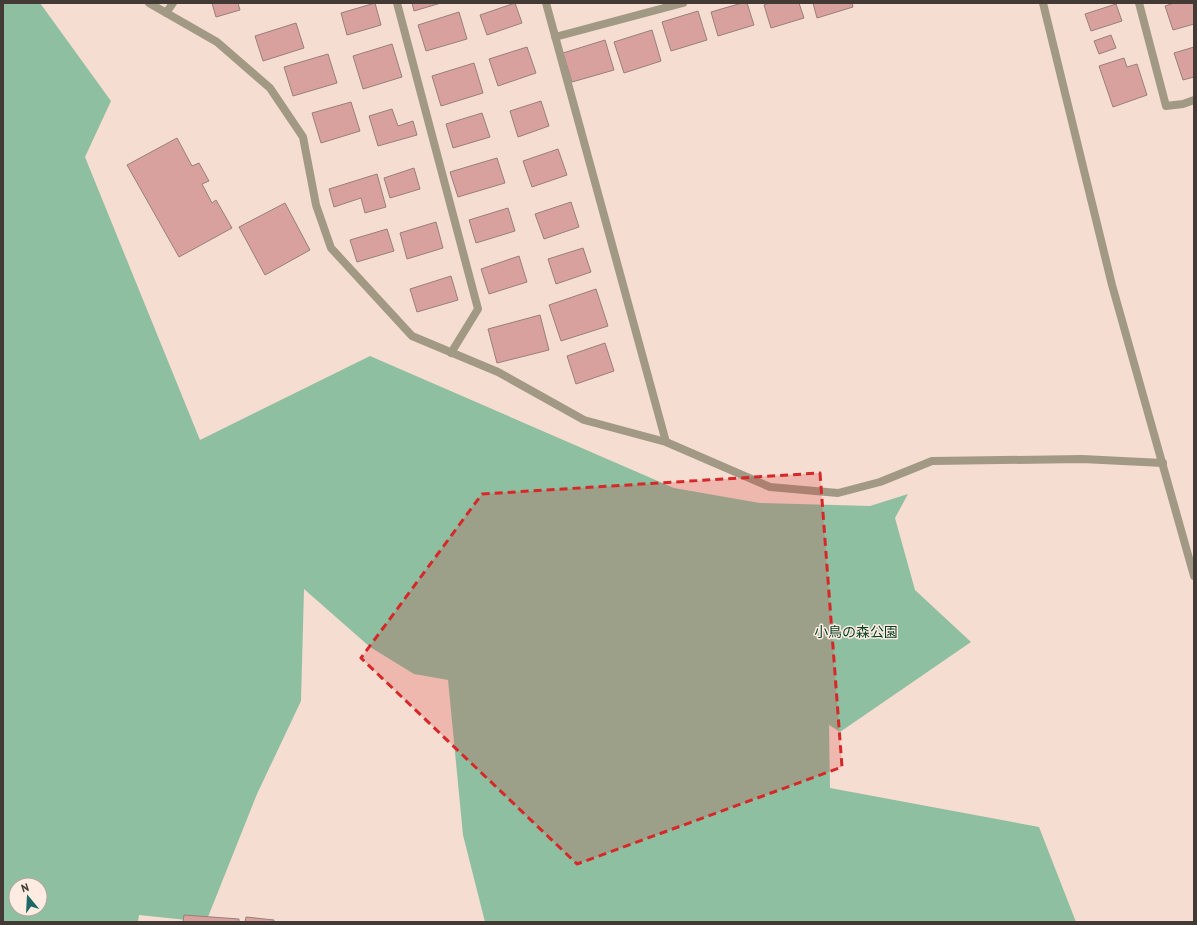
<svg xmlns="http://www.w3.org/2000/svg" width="1197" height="925" font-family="'PT Sans','Noto Sans JP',sans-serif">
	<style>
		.green { fill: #8fbfa1; fill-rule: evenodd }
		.building { fill: #d9a19d; stroke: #987f7d }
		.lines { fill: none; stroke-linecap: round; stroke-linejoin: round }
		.minor { stroke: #a19984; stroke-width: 8 }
		.tertiary { stroke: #a19984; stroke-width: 8 }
		.marked { fill: #d62828; fill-opacity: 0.2; stroke: #d62828; stroke-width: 3; stroke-dasharray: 8 5; stroke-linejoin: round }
		.labels { text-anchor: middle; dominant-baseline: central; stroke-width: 3; stroke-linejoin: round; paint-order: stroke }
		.park-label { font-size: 14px; fill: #003e22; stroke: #feebe1 }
	</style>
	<rect width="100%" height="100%" fill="#f5ddd1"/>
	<!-- green -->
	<path class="green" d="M3,3h37l71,98 -26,56 115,283 170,-84 304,132 86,15 110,3 38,-12 -13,24 20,72 56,52 -131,90 -11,-7 1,63 209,39 37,95h-591l-22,-87 -15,-155 -34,-6 -44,-27 -66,-58 -3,112 -44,93 -51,128 -67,-7 -1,7h-135zM16,885h24v24h-24z"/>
	<!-- building -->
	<path class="building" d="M212,3h26l2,7 -24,7z
		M375,3l6,22 -34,10 -6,-22z
		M412,3h29l-27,8z
		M515,3l7,20 -35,12 -7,-20z
		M742,3h5l7,22 -36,11 -7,-24z
		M769,3h30l5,15 -33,10 -7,-23z
		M813,3h39l1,4 -36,11z
		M1174,3h20v21l-21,6 -8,-24z
		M1116,4l6,17 -31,10 -6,-17z
		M698,11l9,29 -36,11 -9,-29z
		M459,12l8,27 -41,12 -8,-26z
		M296,23l8,25 -41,13 -8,-25z
		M652,30l9,31 -37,12 -10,-31z
		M1111,35l5,13 -17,6 -5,-13z
		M605,40l9,30 -42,12 -9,-29z
		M392,44l10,33 -39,12 -10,-33z
		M527,47l9,26 -38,13 -9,-27z
		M1194,47v30l-11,3 -9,-27z
		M328,54l9,29 -44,13 -9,-29z
		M1124,58l3,9 10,-3 10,31 -34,12 -14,-41z
		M474,63l9,30 -42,13 -9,-30z
		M541,101l8,25 -31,11 -8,-26z
		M351,102l9,29 -39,12 -9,-30z
		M392,109l6,17 15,-5 4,14 -39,11 -9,-30z
		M482,113l8,24 -37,11 -7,-24z
		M177,138l15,28 7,-3 10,18 -7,3 10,19 4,-3 16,28 -53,29 -52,-92z
		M558,149l9,26 -35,12 -9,-26z
		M497,158l8,25 -47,14 -8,-25z
		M414,168l6,21 -30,9 -6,-20z
		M377,174l9,33 -21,6 -4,-15 -27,9 -5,-18z
		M571,202l8,25 -35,12 -9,-25z
		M285,203l25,47 -45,25 -26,-48z
		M508,208l7,23 -39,12 -7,-23z
		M436,222l7,26 -36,11 -7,-26z
		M387,229l7,22 -37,11 -7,-22z
		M583,248l8,24 -35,12 -8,-25z
		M519,256l8,26 -38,12 -8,-25z
		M451,276l7,24 -41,12 -7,-23z
		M596,289l12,37 -47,15 -12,-36z
		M540,315l9,35 -52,13 -9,-34z
		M605,343l9,28 -38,13 -9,-28z
		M184,915l55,4v3h-56z
		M246,917l28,3v2h-29z"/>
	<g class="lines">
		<!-- minor -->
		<path class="minor" d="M149,3l68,39 53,46 33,49 13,68 15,43 81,88 86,36 86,48 82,22 104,45 68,6 42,-11 52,-21 150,-2 81,4
			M397,3l81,306 -27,44
			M546,3l120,439
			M1139,3l27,103 17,-2 11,-4
			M166,13l7,-10
			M555,37l128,-34"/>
		<!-- tertiary -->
		<path class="tertiary" d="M1043,3l69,282 82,291"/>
	</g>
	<!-- marked area -->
	<path class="marked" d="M820,473l22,294 -265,97 -216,-206 121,-164z"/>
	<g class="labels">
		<!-- park labels -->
		<g class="park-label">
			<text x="856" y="632">小鳥の森公園</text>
		</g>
	</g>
	<!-- border -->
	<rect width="1197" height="925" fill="none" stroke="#433a35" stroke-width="8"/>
	<!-- north arrow -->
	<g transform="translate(28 897) rotate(342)"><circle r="19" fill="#feebe1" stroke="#b3a49c"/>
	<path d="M0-3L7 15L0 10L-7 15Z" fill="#1b6865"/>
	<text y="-6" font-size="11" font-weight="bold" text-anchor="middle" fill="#433a35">N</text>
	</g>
</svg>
